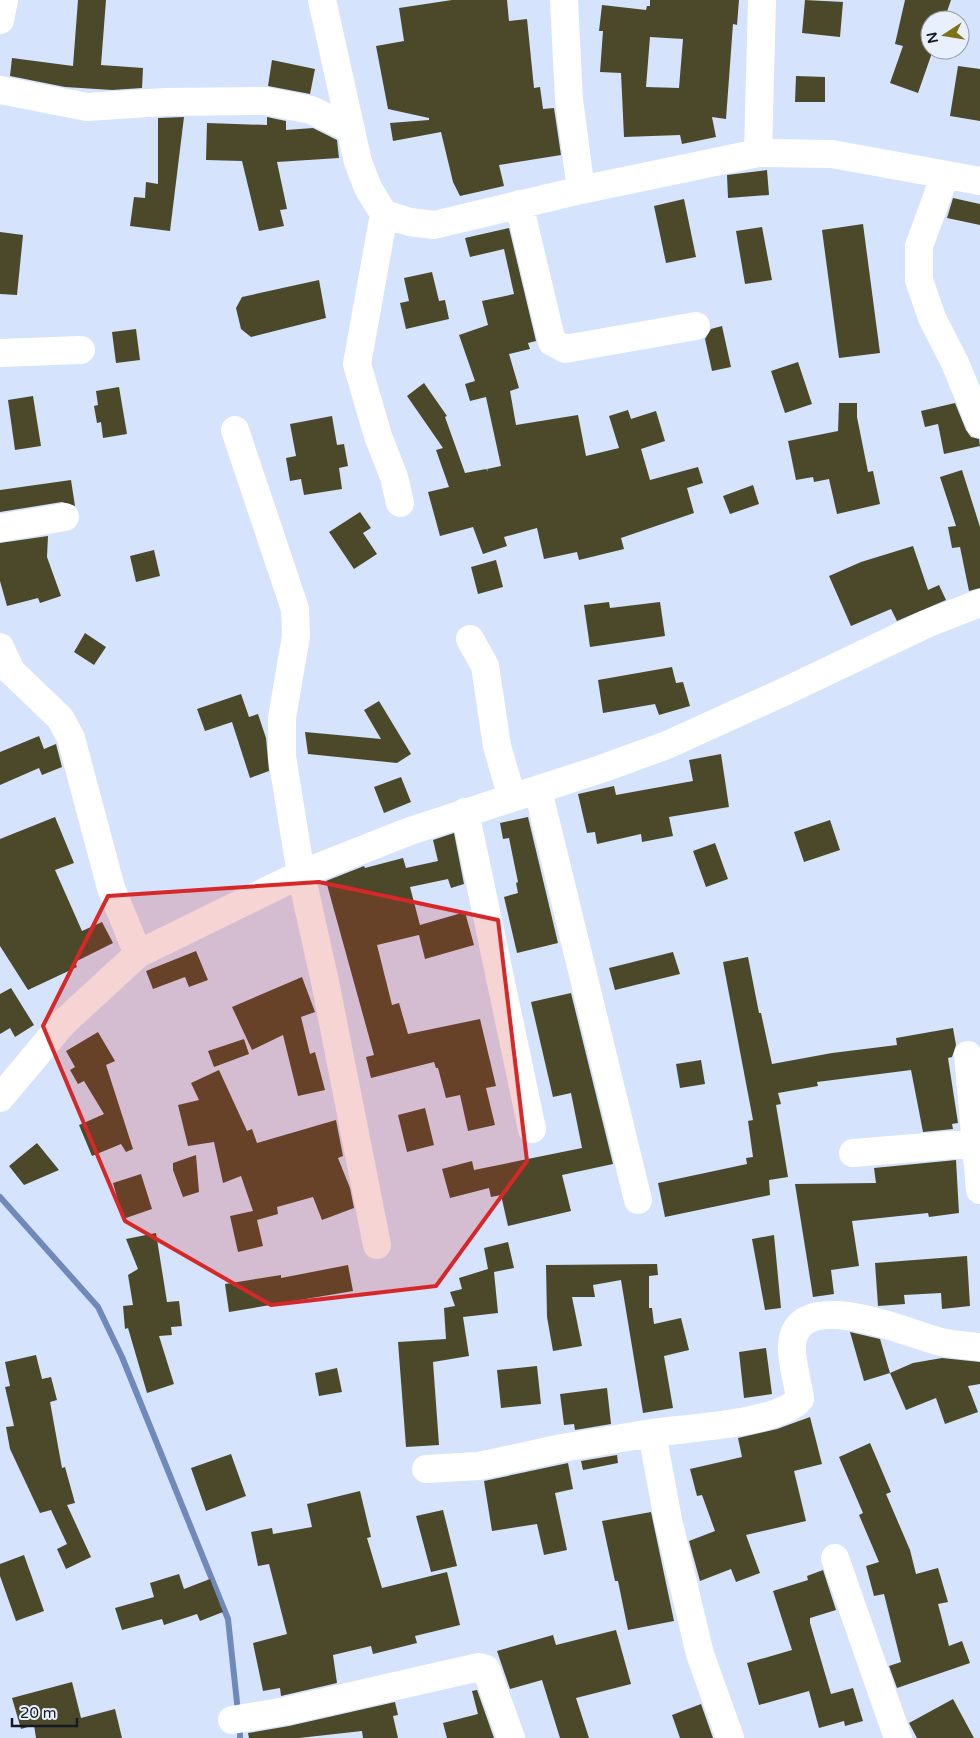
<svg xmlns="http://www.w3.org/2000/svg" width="980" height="1738" font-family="'Varela Round',sans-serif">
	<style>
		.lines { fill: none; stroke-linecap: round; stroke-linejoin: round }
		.stream { stroke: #6f89ba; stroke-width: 6 }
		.building { fill: #4c492a; fill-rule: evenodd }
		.minor { stroke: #fff; stroke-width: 28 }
		.marked { fill: #d62828; fill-opacity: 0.2; stroke: #d62828; stroke-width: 4; stroke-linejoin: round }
	</style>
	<rect width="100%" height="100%" fill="#d5e3fc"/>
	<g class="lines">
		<!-- stream -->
		<path class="stream" d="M0,1197l98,110 24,50 106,262 10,93
			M240,1738v-14"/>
	</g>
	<!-- building -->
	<path class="building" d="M78,0h28l-5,65 42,3 -1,20 -30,2 -47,-3 -55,-11 2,-18 61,8z
		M452,0h55l2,21 18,-2 7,69 6,-1 3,22 11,-1 7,47 -62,10 5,21 -44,10 -7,-14 -12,-50 -48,9 -3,-18 39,-3v-2l-41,-9 -12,-63 28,-5 -5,-33z
		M650,0h89l-2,25 -4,-1 -7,95 -14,-2 4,20 -34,7 -2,-9 -56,2 -3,-64 -21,-1 3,-41h-4l3,-26 44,5 1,-4h3zM650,37l33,2 -4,49 -33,-1z
		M805,0l38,2 -3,35 -38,-4z
		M905,0h46l-7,20h-14v30h3l-15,43 -28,-10 13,-37 -8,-2z
		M272,60l43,9 -5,25 -42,-8z
		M958,66l22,3v52l-30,-5z
		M796,76l29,1v25h-30z
		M184,117l-14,114 -40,-5 4,-29 11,1 1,-16 12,2v-66z
		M267,117l19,4v9l27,-2 24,12 2,18 -62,4 10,47 -7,1 4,16 -25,5 -17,-70 -36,-1 1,-37 60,2z
		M767,170l2,25 -41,3 -1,-23z
		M953,198l27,6v21l-33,-7z
		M684,199l12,58 -30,6 -12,-57z
		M863,224l17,129 -41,5 -17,-128z
		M762,227l10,53 -27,4 -9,-53z
		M509,228l27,113 -8,2 2,6 -21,5 10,34 -9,3 6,34 62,-10 8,41 33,-8 -10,-32 19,-6 3,9 25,-8 9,30 -24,8 9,31 48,-13 5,16 -16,5 7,25 -73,25 3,11 -45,11 -2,-8 -33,7 -7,-31 -33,9 3,9 -24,8 -10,-27 -33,9 -12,-44 21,-5 -13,-37 7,-2 -36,-52 17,-13 23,33 -2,1 20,56 21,-4 2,2 -1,-2 14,-3 -15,-69 -16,4 -5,-17 10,-3 -16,-46 29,-10 -6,-24 32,-7 -10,-45 -34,8 -5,-19z
		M0,232l23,3 -6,60 -17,-1z
		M432,272l7,29 6,-1 4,19 -43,10 -6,-26 9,-2 -5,-23z
		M319,280l7,38 -75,19 -10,-8 -5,-21 6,-11z
		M722,326l9,41 -19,4 -7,-32 6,-10z
		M136,329l4,31 -24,3 -4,-31z
		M798,362l14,42 -27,9 -14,-42z
		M119,387l8,47 -24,4 -2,-16 -4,1 -3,-17 4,-1 -2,-14z
		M33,396l8,50 -26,4 -7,-50z
		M839,403h18v14l11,55 5,-1 7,33 -43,10 -8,-35 -15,3 -1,-5 -17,3 -8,-39 50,-10z
		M955,403l11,27 5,7 8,2 1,7 -36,8 -6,-30 -13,3 -4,-16z
		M332,416l5,29 7,-1 4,22 -9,2 3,21 -38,6 -3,-16 -11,2 -4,-23 10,-2 -6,-32z
		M962,470l18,57v61l-11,3 -9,-44 -8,1 -4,-21 8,-1 -16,-49z
		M71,480l4,26 -13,-4 -62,10v-22z
		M753,485l6,19 -29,10 -7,-18z
		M360,512l11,16 -8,5 14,21 -23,15 -25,-37z
		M48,536l-1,21 14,39 -21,7 -2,-5 -31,8 -7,-25v-38z
		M913,546l15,44 11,-5 7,15 -49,21 -6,-12 -40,17 -22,-50 32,-14z
		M154,550l6,26 -24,6 -6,-26z
		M496,560l7,27 -25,7 -7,-27z
		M609,602l1,6 50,-6 5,34 -75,11 -6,-42z
		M85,633l21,14 -12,18 -20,-13z
		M672,667l4,16 7,-1 7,24 -31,9 -4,-11 -52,9 -5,-33z
		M241,694l8,23 9,-3 8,24 3,33 -19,7 -18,-56 -27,9 -8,-22z
		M379,701l32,53 -14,9 -89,-9 -3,-22 76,7 -17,-29z
		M39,736l5,13 12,-5 6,23 -20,8 -3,-7 -39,17v-33z
		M721,754l8,53 -60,10 4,19 -31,6 -1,-8 -44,10 -2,-12 -8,1 -9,-39 36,-8 2,9 77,-14 -4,-21z
		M401,777l10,25 -27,11 -10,-26z
		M55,817l19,46 -19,7 27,61 20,-9 11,21 -38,19 2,5 -49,23 -28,-44v-107z
		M528,817l30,126 -41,10 -13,-56 14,-4 -2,-10 2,-1 -9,-44 -6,1 -3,-16z
		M830,820l10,30 -36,12 -10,-30z
		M454,833l10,51 -13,4 -3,-9 -38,8 10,38 45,-13 9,33 -49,14 -6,-24 -42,10 15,60 7,-2 9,31 72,-15 16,67 -10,2 9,37 -27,6 -8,-36 -14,3 -8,-30h-2l-2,-6 -63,16 -5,-21 8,-2 -48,-174 38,-15 1,2 38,-10 3,10 32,-7 -5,-21z
		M715,843l13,36 -22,8 -13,-36z
		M196,951l12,29 -19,7 -4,-10 -32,12 -7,-18z
		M673,952l7,22 -65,16 -6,-22z
		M748,957l11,56h2l11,51 60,-11 65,-8 -1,-7 57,-10 3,17 -4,12 -4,1 10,65 -6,1 1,5 -30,3 -12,-62 -94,12 1,4 -40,7 3,11 -5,1 12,72 -19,3 1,15 -105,22 -7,-34 89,-19 -1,-6 7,-1 -5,-36 5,-1 -30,-158z
		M302,977l13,35 -14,5 9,37 5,-2 10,38 -27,6 -15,-61 -31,15 -20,-43z
		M11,988l23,37 -19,12 -5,-9 -10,6v-40z
		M571,993l42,171 -51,11 9,36 -63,15 -7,-31 -10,2 -2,-9 -39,10 -8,-29 30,-8 2,9 108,-22 -11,-55 -18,4 -22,-95z
		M98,1032l17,29 -9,4 27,84 -7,3 -5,-8 -29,12 -13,-31 25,-11 -20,-33 -6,3 -8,-14 5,-3 -9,-16z
		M244,1039l5,15 -35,13 -6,-16z
		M701,1060l4,24 -25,4 -4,-24z
		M219,1070l28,61 5,-2 5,14 79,-23 7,36 -5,2 12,30 4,20 -32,12 -9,-23 -36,10 1,7 -21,6 6,26 -25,6 -8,-36 23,-5 -12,-35 -18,7 -9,-41 -26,4 -10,-41 21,-5 -8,-17z
		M425,1108l9,37 -27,7 -9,-37z
		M37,1143l22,27 -35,15 -15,-19z
		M196,1155l3,37 -16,5 -10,-27v-7z
		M956,1160l3,53 -30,4 -1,-4 -76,8 7,45 -28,4 3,24 -21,3 -18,-113 81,-1 -2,-15z
		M141,1174l11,35 -29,10 -10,-36z
		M156,1233l11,69 12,-1 3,25 -11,1 1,8 -13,1 15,48 -27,9 -19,-65 -3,1 -2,-23 10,-1 -5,-30 10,-6 -12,-30z
		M774,1235l7,73 -16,2 -13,-71z
		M508,1242l6,26 -20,4 4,41 -35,4 6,39 -36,6 6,83 -33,2 -8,-105 48,-3 -2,-31 11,-2 -5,-14 12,-3 -3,-11 29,-9 -4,-21z
		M967,1256l3,50 -28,3 -1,-16 -37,2 1,9 -27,2 -3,-43z
		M657,1264l1,11 -9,1v32h3l2,16 27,-6 8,32 -25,6 9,52 -30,5 -22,-133 -28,5 2,12h-23l10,49 -29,5 -6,-34 -1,-52z
		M348,1265l5,26 -124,21 -4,-28 56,-9v3z
		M850,1332l30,7 10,34 -26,8z
		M766,1348l6,46 -28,4 -5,-46z
		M36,1355l6,24 9,-2 6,23 -7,2 12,66 3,-1 10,36 -8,2 24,52 -25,12 -9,-20 10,-5 -16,-34 -11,3 -30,-64 -4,-22 8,-1 -9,-39 5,-1 -5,-24z
		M942,1358l38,4v22l-12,2 10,26 -33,12 -9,-26 -30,12 -16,-37 23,-10z
		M537,1366l4,38 -40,4 -4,-38z
		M337,1368l5,24 -23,4 -4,-23z
		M607,1388l4,36 -36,6 -1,-6 -10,1 -4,-31z
		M810,1417l12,47 -28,7 12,50 -60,14 14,38 -24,9 -5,-13 -31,12 -11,-40 26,-10 -13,-36 -5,1 -7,-27 52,-12 -4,-19 39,-9z
		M870,1443l21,49 -5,2 24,56 6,24 22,-6 10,34 -10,2 11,42 13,-5 8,22 -73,25 -8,-22 12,-4 -17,-68 -10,2 -8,-30 13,-4 -20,-47 4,-2 -24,-56z
		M231,1454l15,42 -40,15 -15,-43z
		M617,1455l1,8 -35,7 -2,-9z
		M568,1463l5,26 -18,4 12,57 -23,5 -7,-31 -45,7 -8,-50z
		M360,1491l11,46 -4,1 15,50 65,-16 13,53 -45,11 2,7 -44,11 -2,-8 -38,9 4,28 -56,13 -1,-8 -17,3 -10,-48 34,-9 -18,-70 -11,2 -7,-34 21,-4 1,6 39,-7 -5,-23z
		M443,1510l14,56 -26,6 -15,-56z
		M651,1512l23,109 -46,9 -10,-49h-3l-13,-60z
		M24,1555l20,56 -28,10 -16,-45v-12z
		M823,1570l13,40 -26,8v5l21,71 22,-6 10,33 -18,5 -1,-5 -25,7 -10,-37 -50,14 -12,-42 45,-13 -19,-59 35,-11 -1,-4z
		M179,1574l5,15 26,-10 13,33 -23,9 -3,-7 -33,11 -2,-6 -40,11 -7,-22 39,-11 -4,-14z
		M616,1630l15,54 -55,14 13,40h-29l-18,-58 -32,9 -13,-38 56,-16 3,10z
		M72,1682l9,36 34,-9 7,29h-86l-2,-13 -13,4 -9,-31z
		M477,1690l17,48h-47l-4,-15 35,-9 -6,-23z
		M953,1699l21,39h-57l-8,-15z
		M395,1702l3,13 -5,1 5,22h-35l-1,-7 -63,7h-50l-1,-5 41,-7z
		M701,1704l12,34h-33l-8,-23z"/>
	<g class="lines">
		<!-- minor -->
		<path class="minor" d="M322,0l36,162 10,26 16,26 26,8 24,3 147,-35 177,-37 74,1 148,27
			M564,0l5,100 12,90
			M0,20l4,-20
			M0,90l87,17 78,-5 101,-1 45,9 40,19
			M758,153l4,-153
			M945,175l-26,71v34l13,38 23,45 25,61
			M519,204l33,138 13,7 131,-23
			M384,214l-27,150 21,72 16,41 6,26
			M0,353l81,-3
			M235,430l60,179 1,27 -14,82v39l19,117 24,108 52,263
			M0,528l65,-11
			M470,639l15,27 12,80 15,52
			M0,647l11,24 49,47 11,20 40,150 27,66
			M538,790l100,410
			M465,812l67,317
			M968,1055l12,135
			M0,1098l63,-75 75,-69 163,-80 109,-43 191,-62 66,-24 121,-55 138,-66 54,-21
			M853,1153l124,-10
			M426,1469l53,-3 83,-18 90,-15
			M835,1558l63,180
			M232,1720l54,-9 193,-44 7,2 25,69
			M730,1738l-30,-84 -32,-134 -16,-87c35,-5 127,-9 148,-34 -2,-17 -9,-37 -8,-54 4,-60 113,-13 142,-5 15,5 31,5 46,7"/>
	</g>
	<!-- marked area -->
	<path class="marked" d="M319,882l179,38 29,241 -91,125 -165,19 -146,-84 -82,-195 65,-130z"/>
	<!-- north arrow -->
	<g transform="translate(945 35) rotate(258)"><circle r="24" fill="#e9f0fd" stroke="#949aa7"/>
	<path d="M0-4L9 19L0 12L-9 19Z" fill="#7d7214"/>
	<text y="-8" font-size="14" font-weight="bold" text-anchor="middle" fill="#141a25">N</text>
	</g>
	<!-- scale -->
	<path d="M12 1718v8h65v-8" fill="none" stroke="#141a25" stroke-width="2.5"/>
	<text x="20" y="1718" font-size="15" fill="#141a25" stroke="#e9f0fd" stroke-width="4" paint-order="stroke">20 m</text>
</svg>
